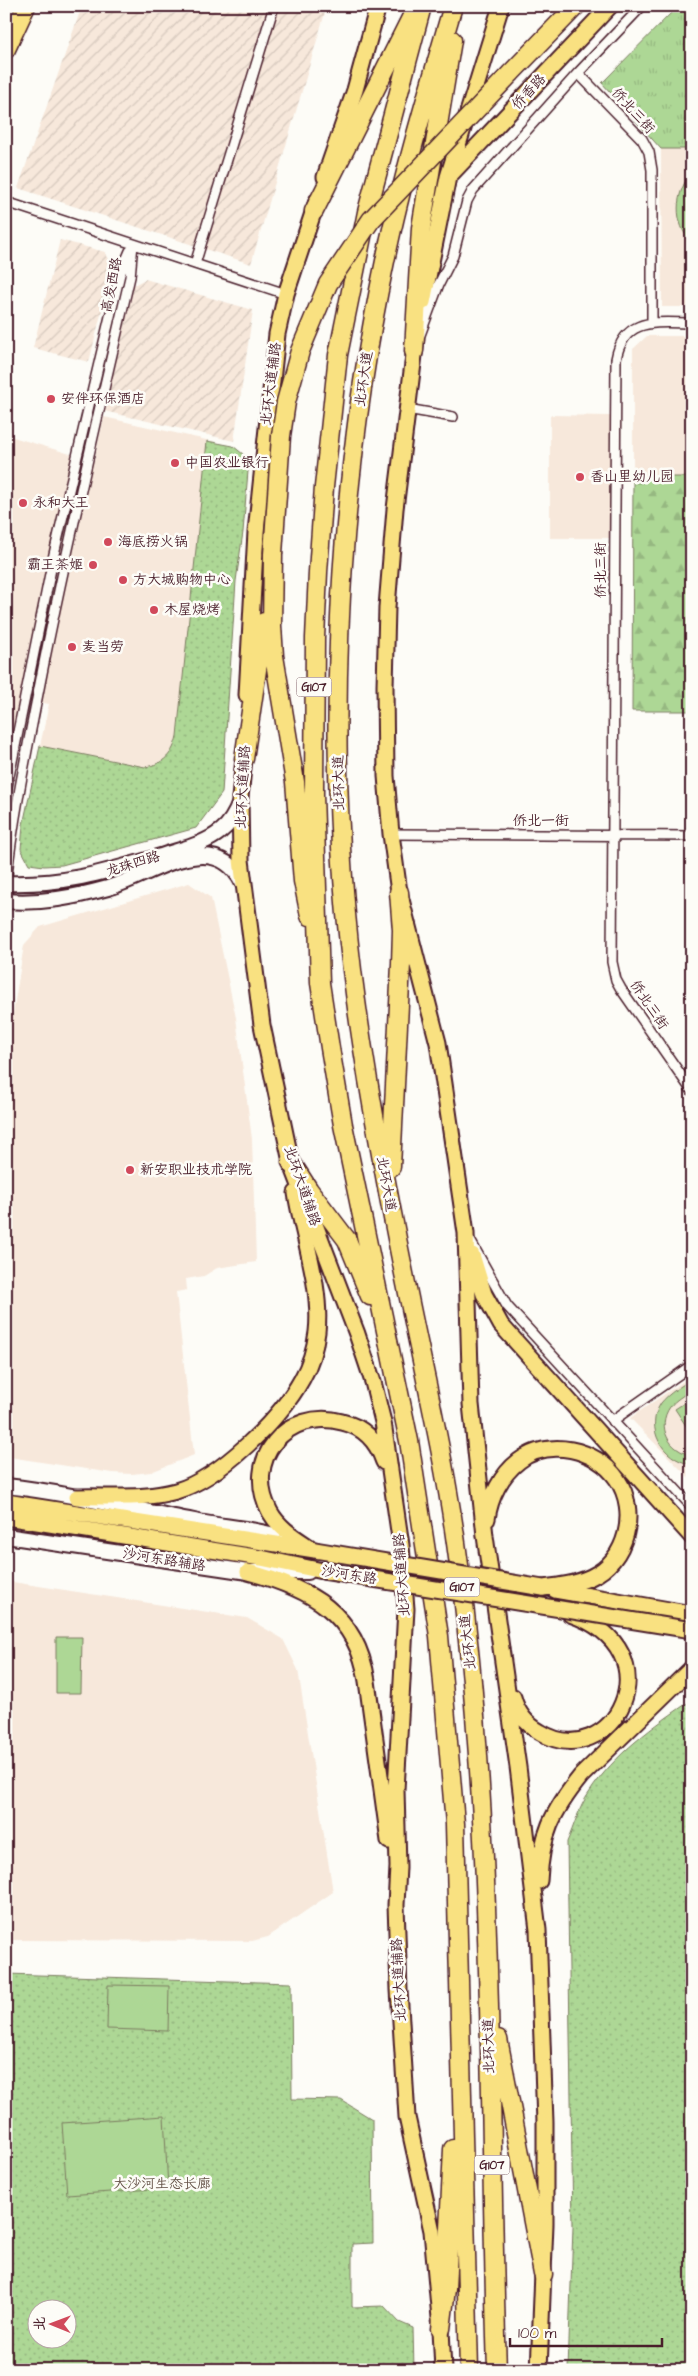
<svg xmlns="http://www.w3.org/2000/svg" width="698" height="2376" font-family="'Architects Daughter','LXGW WenKai TC',sans-serif">
	<style>
		.built { fill: #f7e8db }
		.industrial { fill: url(#industrial-furrows) }
		.grass { fill: url(#grass-tufts); stroke: #7c7b60 }
		.forest { fill: url(#forest-firs); stroke: #7c7b60 }
		.park { fill: url(#park-dots); stroke: #7c7b60; fill-rule: evenodd }
		.pitch { fill: #add795; stroke: #7c7b60 }
		.lines { fill: none; stroke-linecap: round; stroke-linejoin: round }
		.street-casing { stroke: #4a1f2b; stroke-width: 12 }
		.secondary-casing { stroke: #4a1f2b; stroke-width: 18 }
		.primary-casing { stroke: #4a1f2b; stroke-width: 19 }
		.highway-casing { stroke: #4a1f2b; stroke-width: 21 }
		.street { stroke: #fdfcf7; stroke-width: 9 }
		.secondary { stroke: #fdfcf7; stroke-width: 14 }
		.primary { stroke: #f9e181; stroke-width: 15 }
		.highway { stroke: #f9e181; stroke-width: 18 }
		.primary-bridge-casing { stroke: #4a1f2b; stroke-width: 19; stroke-linecap: butt }
		.highway-bridge-casing { stroke: #4a1f2b; stroke-width: 21; stroke-linecap: butt }
		.primary-bridge { stroke: #f9e181; stroke-width: 15 }
		.highway-bridge { stroke: #f9e181; stroke-width: 18 }
		.poi-dot { fill: #d1495b; stroke: #fdfcf7; stroke-width: 2 }
		.labels { text-anchor: middle; dominant-baseline: central; stroke-width: 5; stroke-linejoin: round; paint-order: stroke }
		.shield { fill: #fdfcf7; stroke: #806168; stroke-width: 1 }
		.shield-label { font-size: 12px; font-weight: bold; fill: #4a1f2b }
		.street-label { font-size: 14px; fill: #4a1f2b; stroke: #fdfcf7 }
		.poi-label { font-size: 14px; fill: #4a1f2b; stroke: #fdfcf7; text-anchor: start }
		.park-label { font-size: 14px; fill: #68564b; stroke: #fdfcf7 }
	</style>
	<defs>
		<pattern id="industrial-furrows" width="10" height="10" patternUnits="userSpaceOnUse" patternTransform="scale(1.25)"><rect width="10" height="10" fill="#f7e8db"/><path d="M-1 1l2-2M0 10L10 0M9 11l2-2" fill="none" stroke="#d5c7bc"/></pattern>
		<pattern id="grass-tufts" width="24" height="20" patternUnits="userSpaceOnUse" patternTransform="scale(1.25)"><rect width="24" height="20" fill="#add795"/><path d="M3 7l-1-3M5 7V3M7 7l1-3M15 17l-1-3M17 17v-4M19 17l1-3" fill="none" stroke="#96b881"/></pattern>
		<pattern id="forest-firs" width="22" height="20" patternUnits="userSpaceOnUse" patternTransform="scale(1.25)"><rect width="22" height="20" fill="#add795"/><path d="M5 1l3.5 6h-7zM16 11l3.5 6h-7z" fill="#96b881"/></pattern>
		<pattern id="park-dots" width="8" height="8" patternUnits="userSpaceOnUse" patternTransform="scale(1.25)"><rect width="8" height="8" fill="#add795"/><path d="M2 2h.1M6 6h.1" fill="none" stroke="#96b881" stroke-width="1.8" stroke-linecap="round"/></pattern>
	</defs>
	<rect width="100%" height="100%" fill="#fdfcf7"/>
	<filter id="ink" filterUnits="userSpaceOnUse"><feTurbulence type="fractalNoise" baseFrequency=".02" numOctaves="2"/><feDisplacementMap in="SourceGraphic" scale="10" xChannelSelector="R" yChannelSelector="G"/><feConvolveMatrix kernelMatrix="1 2 1 2 8 2 1 2 1" color-interpolation-filters="sRGB"/></filter>
	<g filter="url(#ink)">
		<!-- built -->
		<path class="built" d="M661,149h31v158h-30z
			M647,336h45v141h-59v-128z
			M550,415l61,1 -2,122h-59z
			M104,417l129,29 16,13 -6,73 -7,49 -14,212 -26,35 -134,37 -18,1 -15,-2 -8,-15 2,-24 26,-121 -27,-5 -16,71v-335l88,26z
			M189,883l22,15 25,120 16,121 4,123 -39,6 -13,8 -18,3 1,11 -11,2 18,163 -43,17 -19,2 -20,-1 -103,-16 -3,-1v-399l18,-112 16,-18z
			M692,1375v106l-62,-63z
			M6,1581l241,37 36,21 15,31 35,222 -65,45 -16,4 -246,-1z"/>
		<!-- industrial -->
		<path class="industrial" d="M82,6h245l-76,258 -233,-76z
			M60,240l45,12 8,14 -24,96 -56,-14z
			M145,279l108,31 -19,131 -130,-30 30,-126z"/>
		<!-- grass -->
		<path class="grass" d="M678,6h14v143h-31l-59,-66z"/>
		<!-- forest -->
		<path class="forest" d="M633,477h59v234h-60z"/>
		<!-- park -->
		<path class="park" d="M207,441l26,5 16,13 -6,73 -7,49 -14,212 -26,35 -134,37 -18,1 -15,-2 -8,-15 2,-24 17,-79 105,21c19,-3 28,-13 32,-31z
			M692,1700v670h-124l5,-143 -6,-385c7,-16 12,-35 22,-49 25,-39 66,-68 103,-93z
			M6,1974l285,9 1,116 49,1 31,19 1,124 -21,1v63l32,-1 15,16 14,6 1,42h-408zM38,2308h30v30h-30z"/>
		<!-- pitch -->
		<path class="pitch" d="M692,172l-2,36 2,36c-19,-22 -18,-50 0,-72z
			M692,1379v11c-8,5 -17,10 -22,17 -14,20 -1,44 22,48l-2,9c-27,-5 -46,-35 -29,-61 8,-10 20,-17 31,-24z
			M692,1398v37l-17,-26z
			M56,1637h26l-1,56h-25z
			M108,1985l61,1 -1,45 -61,-2z
			M164,2116l4,72 -101,7 -5,-72z"/>
		<g class="lines">
			<defs>
				<path id="street" d="M578,73l64,66 7,13 3,18v153
					M6,202l280,92
					M195,264l79,-258
					M692,323c-35,0 -68,-7 -76,36l-4,603 4,18 5,9 71,102
					M420,335l19,-51 14,-28 14,-55 6,-11 105,-117 64,-67
					M407,409l46,8
					M6,791l48,-237 66,-280 10,-23
					M391,834l301,2
					M6,883c8,-74 24,-147 38,-220 26,-129 56,-258 86,-386l3,-33
					M467,1235l40,71 185,201
					M612,1421l80,-56"/>
				<path id="secondary" d="M6,883c58,2 100,-11 155,-27 20,-7 43,-11 60,-25 9,-7 15,-18 19,-29
					M6,901c35,3 69,-4 102,-13 42,-12 107,-63 135,-4
					M6,1486c64,7 125,23 188,35 34,7 72,8 104,22
					M6,1536l242,36h60"/>
				<path id="primary" d="M451,174l159,-168
					M325,177l30,-87 23,-84
					M423,302l25,-125 53,-171
					M416,339l-21,170 -8,98 -2,79 1,90 5,58 8,58 39,151 28,190 5,171 14,132 33,231 20,163 7,192v102l-6,146
					M247,695l9,-163 21,-198 9,-40 31,-93
					M245,748l-5,50 1,62 21,165 29,137 66,172 16,48 10,40 18,123 5,64 -10,181 2,77 -2,38 3,85 8,127 25,114 9,98 2,41
					M472,1255l12,39 17,31 191,212
					M77,1497c33,-1 67,3 99,-6 44,-13 104,-72 126,-112 8,-14 13,-31 15,-47 5,-44 -14,-95 -21,-139
					M6,1502l309,48
					M6,1517l255,41 62,13
					M487,1519c3,-22 14,-44 32,-58 29,-23 77,-13 98,18 22,32 10,82 -26,98 -15,7 -31,9 -48,11
					M309,1547c-15,-10 -30,-19 -39,-35 -28,-52 17,-105 72,-90 22,5 35,19 42,40
					M248,1572c61,16 109,41 119,109l22,160
					M555,1590l137,24
					M513,1697c4,16 13,27 27,35 71,44 139,-81 30,-118
					M539,1881c2,-46 13,-69 42,-105l111,-108"/>
				<path id="highway" d="M422,6l-55,206 -29,143 -14,132 -6,85 -3,66 -1,156 6,189 10,65 13,77 66,316 30,195 16,188 14,546
					M453,6c-25,85 -50,169 -68,255 -50,235 -62,502 -29,740 14,103 34,205 55,307 16,78 34,156 45,235 39,274 32,551 41,827
					M6,49l20,-43
					M511,73l65,-67
					M314,211l97,-193
					M414,351l7,-123 31,-188
					M273,554l-1,72 2,30 21,126 8,99 7,35
					M244,759l20,-137
					M291,1162l18,28 38,50 23,56
					M391,1167l10,-203 1,-34 -3,-38
					M498,2039l45,235
					M441,2329l5,-40 7,-140"/>
			</defs>
			<!-- street casing -->
			<use href="#street" class="street-casing"/>
			<!-- secondary casing -->
			<use href="#secondary" class="secondary-casing"/>
			<!-- primary casing -->
			<use href="#primary" class="primary-casing"/>
			<!-- highway casing -->
			<use href="#highway" class="highway-casing"/>
			<!-- street -->
			<use href="#street" class="street"/>
			<!-- secondary -->
			<use href="#secondary" class="secondary"/>
			<!-- primary -->
			<use href="#primary" class="primary"/>
			<!-- highway -->
			<use href="#highway" class="highway"/>
			<defs>
				<path id="primary-bridge" d="M315,1550l228,38
					M323,1571l369,59"/>
				<path id="highway-bridge" d="M273,554l8,-118 5,-34 14,-51 28,-67 43,-64 140,-147"/>
			</defs>
			<!-- primary-bridge casing -->
			<use href="#primary-bridge" class="primary-bridge-casing"/>
			<!-- highway-bridge casing -->
			<use href="#highway-bridge" class="highway-bridge-casing"/>
			<!-- primary-bridge -->
			<use href="#primary-bridge" class="primary-bridge"/>
			<!-- highway-bridge -->
			<use href="#highway-bridge" class="highway-bridge"/>
		</g>
	</g>
	<!-- markers -->
	<g class="poi-dot">
		<circle cx="51" cy="399" r="5"/>
		<circle cx="175" cy="463" r="5"/>
		<circle cx="580" cy="477" r="5"/>
		<circle cx="23" cy="503" r="5"/>
		<circle cx="108" cy="542" r="5"/>
		<circle cx="93" cy="565" r="5"/>
		<circle cx="123" cy="580" r="5"/>
		<circle cx="154" cy="610" r="5"/>
		<circle cx="72" cy="647" r="5"/>
		<circle cx="130" cy="1170" r="5"/>
	</g>
	<g class="labels">
		<!-- shield labels -->
		<g class="shield">
			<rect x="296.5" y="677.5" width="35" height="19" rx="4"/>
			<rect x="444.5" y="1577.5" width="35" height="19" rx="4"/>
			<rect x="474.5" y="2155.5" width="35" height="19" rx="4"/>
		</g>
		<g class="shield-label">
			<text x="314" y="687">G107</text>
			<text x="462" y="1587">G107</text>
			<text x="492" y="2165">G107</text>
		</g>
		<!-- street labels -->
		<g class="street-label">
			<text transform="translate(529 92) rotate(-47)">侨香路</text>
			<text transform="translate(633 111) rotate(48)">侨北三街</text>
			<text transform="translate(112 285) rotate(-79)">高发西路</text>
			<text transform="translate(364 379) rotate(-82)">北环大道</text>
			<text transform="translate(271 384) rotate(-83)">北环大道辅路</text>
			<text transform="translate(601 570) rotate(-90)">侨北三街</text>
			<text transform="translate(339 783) rotate(-91)">北环大道</text>
			<text transform="translate(243 787) rotate(-87)">北环大道辅路</text>
			<text x="541" y="821">侨北一街</text>
			<text transform="translate(133 864) rotate(-17)">龙珠四路</text>
			<text transform="translate(649 1005) rotate(56)">侨北三街</text>
			<text transform="translate(386 1184) rotate(80)">北环大道</text>
			<text transform="translate(302 1186) rotate(71)">北环大道辅路</text>
			<text transform="translate(164 1560) rotate(9)">沙河东路辅路</text>
			<text transform="translate(349 1575) rotate(9)">沙河东路</text>
			<text transform="translate(402 1575) rotate(-94)">北环大道辅路</text>
			<text transform="translate(468 1642) rotate(-96)">北环大道</text>
			<text transform="translate(399 1980) rotate(-93)">北环大道辅路</text>
			<text transform="translate(489 2046) rotate(-91)">北环大道</text>
		</g>
		<!-- poi labels -->
		<g class="poi-label">
			<text x="61" y="399">安伴环保酒店</text>
			<text x="185" y="463">中国农业银行</text>
			<text x="590" y="477">香山里幼儿园</text>
			<text x="33" y="503">永和大王</text>
			<text x="118" y="542">海底捞火锅</text>
			<text x="83" y="565" text-anchor="end">霸王茶姬</text>
			<text x="133" y="580">方大城购物中心</text>
			<text x="164" y="610">木屋烧烤</text>
			<text x="82" y="647">麦当劳</text>
			<text x="140" y="1170">新安职业技术学院</text>
		</g>
		<!-- park labels -->
		<g class="park-label">
			<text x="162" y="2184">大沙河生态长廊</text>
		</g>
	</g>
	<!-- margin -->
	<rect width="698" height="2376" fill="none" stroke="#fdfcf7" stroke-width="25"/>
	<rect x="12" y="12" width="673" height="2351" fill="none" stroke="#4a1f2b" stroke-width="2" filter="url(#ink)"/>
	<!-- north arrow -->
	<g transform="translate(52 2324) rotate(271)"><circle r="24" fill="#fdfcf7" stroke="#b5a4a5"/>
	<path d="M0-4L9 19L0 12L-9 19Z" fill="#d1495b"/>
	<text y="-8" font-size="14" font-weight="bold" text-anchor="middle" fill="#4a1f2b">北</text>
	</g>
	<!-- scale -->
	<path d="M510 2338v8h152v-8" fill="none" stroke="#4a1f2b" stroke-width="2.5"/>
	<text x="518" y="2338" font-size="15" fill="#4a1f2b" stroke="#fdfcf7" stroke-width="4" paint-order="stroke">100 m</text>
</svg>
